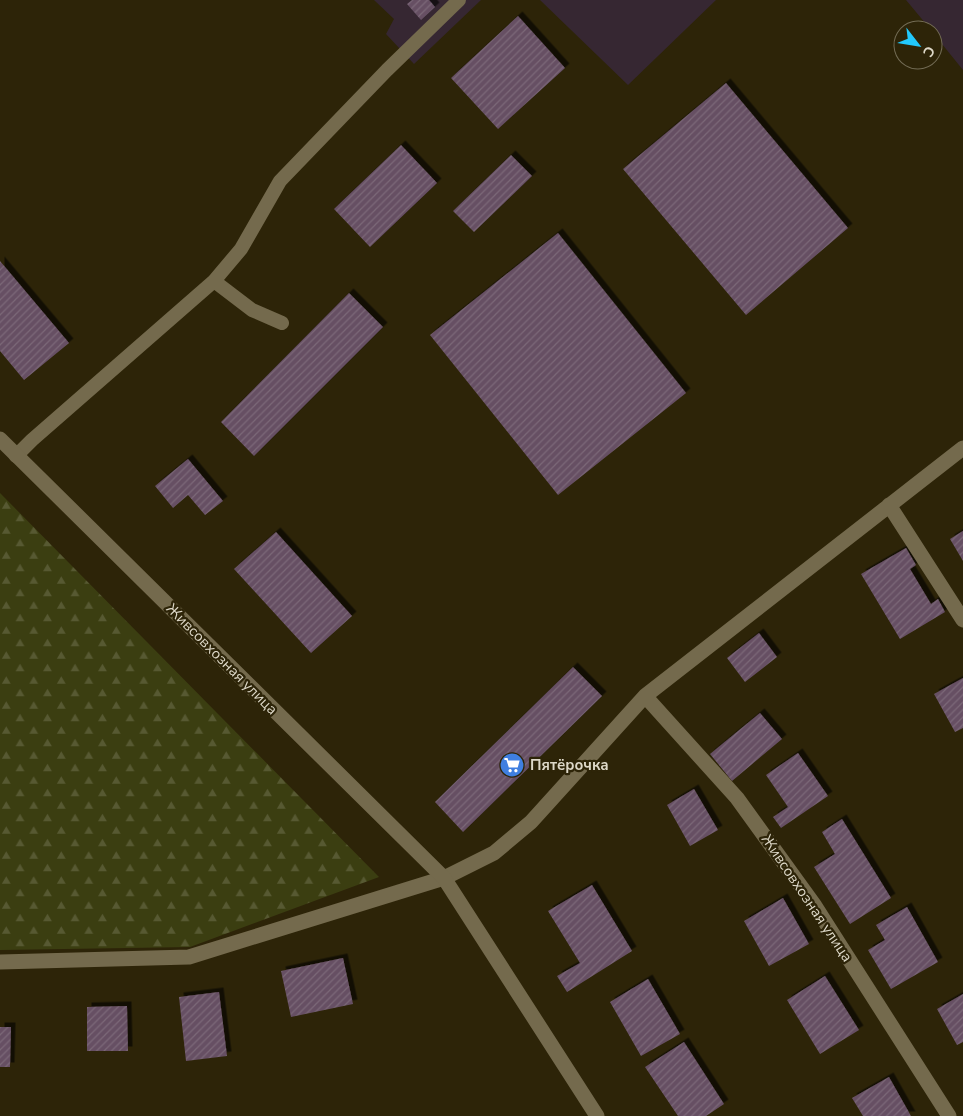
<svg xmlns="http://www.w3.org/2000/svg" width="963" height="1116" font-family="'Nunito Sans',sans-serif">
	<style>
		.industrial { fill: #362732 }
		.forest { fill: url(#forest-firs) }
		.building { fill: url(#building-hatch); filter: url(#shadow) }
		.lines { fill: none; stroke-linecap: round; stroke-linejoin: round }
		.service { stroke: #746a4d; stroke-width: 14 }
		.minor { stroke: #746a4d; stroke-width: 15 }
		.tertiary { stroke: #746a4d; stroke-width: 15 }
		.labels { text-anchor: middle; dominant-baseline: central; stroke-width: 4.5; stroke-linejoin: round; paint-order: stroke }
		.street-label { font-size: 15px; fill: #ddd8c8; stroke: #2d2408 }
		.poi-label { font-size: 15px; font-weight: bold; fill: #ddd8c8; stroke: #2d2408; text-anchor: start }
	</style>
	<defs>
		<pattern id="forest-firs" width="22" height="20" patternUnits="userSpaceOnUse" patternTransform="scale(1.25)"><rect width="22" height="20" fill="#3b3e11"/><path d="M5 1l3.5 6h-7zM16 11l3.5 6h-7z" fill="#575932"/></pattern>
		<pattern id="building-hatch" width="6" height="6" patternUnits="userSpaceOnUse" patternTransform="scale(1.25)"><rect width="6" height="6" fill="#664f63"/><path d="M-1 1l2-2M0 6l6-6M5 7l2-2" fill="none" stroke="#7b6878"/></pattern>
		<filter id="shadow"><feDropShadow dx="4.5" dy="-4.5" stdDeviation="0" flood-color="#0009"/></filter>
	</defs>
	<rect width="100%" height="100%" fill="#2d2408"/>
	<!-- industrial -->
	<path class="industrial" d="M374,0h107l-67,64 -28,-30 8,-15z
		M540,0h176l-88,85z
		M906,0h57v70l-30,-37v-3h-2z"/>
	<!-- forest -->
	<path class="forest" d="M0,493l379,384 -189,70 -190,3z"/>
	<!-- building -->
	<path class="building" d="M412,0h17l6,7 -14,13 -14,-16z
		M518,16l47,52 -67,61 -47,-51z
		M726,83l122,145 -102,87 -123,-146z
		M401,145l36,38 -67,64 -36,-38z
		M511,155l21,21 -58,56 -21,-21z
		M558,233l128,160 -128,102 -128,-160z
		M0,261l69,82 -45,37 -24,-29z
		M349,293l34,34 -129,129 -33,-34z
		M188,459l35,42 -18,14 -17,-20 -15,13 -18,-22z
		M963,531v30l-13,-22z
		M276,532l76,84 -41,37 -77,-84z
		M906,548l10,17 -6,4 21,35 7,-5 7,13 -45,27 -39,-65z
		M759,633l18,24 -32,25 -18,-24z
		M573,667l29,29 -139,136 -28,-30z
		M963,678v50l-8,4 -21,-38z
		M760,713l22,26 -50,42 -22,-27z
		M798,753l30,43 -47,32 -8,-11 15,-10 -22,-32z
		M694,789l24,41 -28,16 -23,-41z
		M842,819l49,79 -41,26 -36,-57 21,-13 -13,-22z
		M592,885l40,66 -65,41 -10,-16 23,-13 -32,-52z
		M783,898l26,46 -40,22 -25,-45z
		M907,907l31,55 -47,27 -23,-39 17,-10 -9,-15z
		M343,958l10,46 -62,13 -10,-46z
		M825,976l34,54 -39,24 -33,-54z
		M648,979l32,55 -39,22 -31,-54z
		M219,992l8,64 -41,5 -7,-64z
		M963,994v48l-6,3 -20,-36z
		M127,1006l1,45h-41v-44z
		M0,1027h11l-1,40h-10z
		M684,1042l40,62 -18,12h-28l-33,-49z
		M889,1077l22,39h-48l-11,-18z"/>
	<g class="lines">
		<!-- service -->
		<path class="service" d="M214,281l38,29 30,13
			M16,456l16,-16 182,-159 27,-32 39,-68 107,-111 72,-70"/>
		<!-- minor -->
		<path class="minor" d="M889,505l74,115
			M645,696l92,102 78,108 134,210
			M0,962l189,-5 255,-79 50,-25 37,-31 114,-126 318,-248"/>
		<!-- tertiary -->
		<path class="tertiary" d="M0,439l444,439 153,238"/>
	</g>
	<!-- icons -->
	<defs>
		<symbol id="supermarket-disc" viewBox="-11 -11 22 22"><circle r="9.5" fill="#3f7fe0" stroke="#2d2408"/><path d="M-6-5.5h2.5l.6 2H6L4.5 2H-2.5L-4.4-4H-6ZM-1.5 3.2a1.3 1.3 0 1 0 .1 0ZM3 3.2a1.3 1.3 0 1 0 .1 0Z" fill="#fff"/></symbol>
	</defs>
	<g fill-rule="evenodd">
		<use href="#supermarket-disc" x="498" y="751" width="28" height="28"/>
	</g>
	<g class="labels">
		<!-- street labels -->
		<g class="street-label">
			<text transform="translate(222 659) rotate(45)">Живсовхозная улица</text>
			<text transform="translate(807 898) rotate(56)">Живсовхозная улица</text>
		</g>
		<!-- poi labels -->
		<g class="poi-label">
			<text x="530" y="765">Пятёрочка</text>
		</g>
	</g>
	<!-- north arrow -->
	<g transform="translate(918 45) rotate(121)"><circle r="24" fill="#2d2408" stroke="#736c55"/>
	<path d="M0-4L9 19L0 12L-9 19Z" fill="#22c9fd"/>
	<text y="-8" font-size="14" font-weight="bold" text-anchor="middle" fill="#ddd8c8">С</text>
	</g>
</svg>
